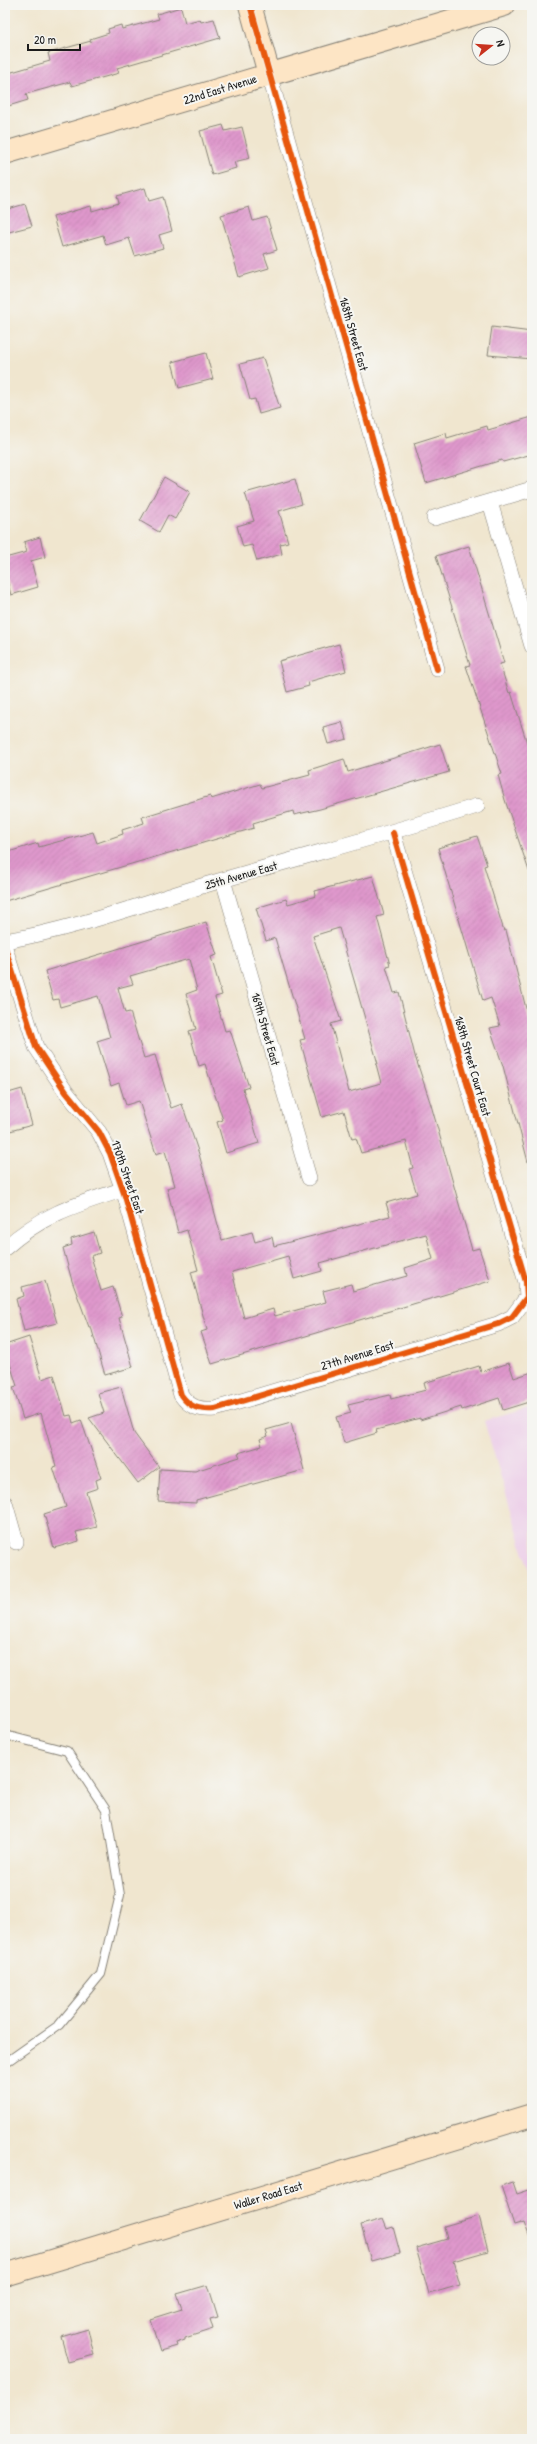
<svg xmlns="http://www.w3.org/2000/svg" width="537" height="2444" font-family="'Patrick Hand',sans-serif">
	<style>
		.built { fill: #edd1e9 }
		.building { fill: url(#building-hatch); fill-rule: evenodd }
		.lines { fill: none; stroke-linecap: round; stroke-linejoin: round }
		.lane-casing { stroke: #868176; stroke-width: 10 }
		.street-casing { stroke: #868176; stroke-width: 16 }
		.secondary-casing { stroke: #868176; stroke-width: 24 }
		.lane { stroke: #fff; stroke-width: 8 }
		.street { stroke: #fff; stroke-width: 15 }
		.secondary { stroke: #fde5c5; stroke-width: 22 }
		.cycleway-casing { stroke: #f6f6f2; stroke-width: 8 }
		.cycleway { stroke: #e8590c; stroke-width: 6 }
		.labels { text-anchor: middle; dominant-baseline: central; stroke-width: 4; stroke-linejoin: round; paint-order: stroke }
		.street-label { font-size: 12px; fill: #1c1c1c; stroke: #f6f6f2 }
	</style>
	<defs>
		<pattern id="building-hatch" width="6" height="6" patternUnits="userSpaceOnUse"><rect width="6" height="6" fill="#df98cc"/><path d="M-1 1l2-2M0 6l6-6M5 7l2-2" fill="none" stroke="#bf82af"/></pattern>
	</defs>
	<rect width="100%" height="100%" fill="#f6f6f2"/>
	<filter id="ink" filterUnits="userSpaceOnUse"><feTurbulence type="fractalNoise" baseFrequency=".025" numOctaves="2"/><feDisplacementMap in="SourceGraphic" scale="8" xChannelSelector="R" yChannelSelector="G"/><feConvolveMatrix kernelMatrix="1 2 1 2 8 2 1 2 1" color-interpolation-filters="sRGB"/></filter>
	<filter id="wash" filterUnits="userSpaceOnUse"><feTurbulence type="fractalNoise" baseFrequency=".012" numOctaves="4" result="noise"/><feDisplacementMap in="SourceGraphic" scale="16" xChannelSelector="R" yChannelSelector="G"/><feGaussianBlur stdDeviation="0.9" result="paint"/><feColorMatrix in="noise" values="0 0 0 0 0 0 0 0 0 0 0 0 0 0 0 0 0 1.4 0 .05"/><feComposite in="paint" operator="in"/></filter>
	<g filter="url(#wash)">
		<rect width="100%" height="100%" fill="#f0e6cf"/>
		<!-- built -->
		<path class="built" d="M532,1407v173l-48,-159z"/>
		<g id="blocks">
			<!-- building -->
			<path class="building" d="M181,7l4,16 15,-4 1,3 13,-3 6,19 -103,30 2,5 -18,5 -29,8 -2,-4 -44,12 2,6 -23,7v-33l45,-13 -2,-8 43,-12 -1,-2 19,-6 -1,-4 13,-4 1,4 37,-10 -2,-5z
				M223,125l2,6 17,-4 8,31 -16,4 2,6 -24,7 -12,-44z
				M145,188l4,13 14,-4 9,34 -13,4 4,13 -28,8 -6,-18 -23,7 -3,-10 -41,12 -9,-30 38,-11 1,5 27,-8 -2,-7z
				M25,204l7,22 -27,7v-23z
				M249,207l4,14 14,-4 10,33 -13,4 5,14 -30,9 -18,-62z
				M492,327l40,5v27l-44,-4z
				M206,353l7,26 -34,9 -7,-26z
				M263,358l17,50 -21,6 -4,-15 -5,1 -10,-36z
				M532,417v37l-29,8 -1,-2 -76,23 -12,-40 32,-10 1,5 40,-12 1,4z
				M164,477l26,15 -15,27 -7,-4 -9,17 -19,-11z
				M295,479l7,25 -23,7 9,31 -8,2 2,10 -25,7 -5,-16 -9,2 -6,-21 17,-5 -9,-28z
				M40,537l5,20 -14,4 7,26 -27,8 -6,-22v-15l22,-6 -3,-10z
				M469,546l35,117 -4,1 9,29 2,-1 21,67v111l-3,1 -24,-71 -7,-25 4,-1 -36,-108 4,-1 -34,-109z
				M339,644l7,27 -38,11 1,4 -22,6 -8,-31z
				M342,722l5,17 -19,5 -5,-17z
				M440,744l9,28 -129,37 -26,6 -1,-4 -40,12 1,5 -249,73v-48l33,-10 1,4 54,-15 4,11 26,-9 -1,-4 22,-7 -2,-6 68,-21 1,3 49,-15 2,4 48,-13 -1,-5 35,-11 4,13z
				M477,836l10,29 -3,1 20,65 2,-1 26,102v26l-4,1 4,13v89l-4,1 -25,-96 -13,-38 10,-2 -9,-28 -8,3 -45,-153z
				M373,876l11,39 -7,2 13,48 -4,1 8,27 5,-1 16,64 16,49 41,145 7,-2 11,33 -278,83 -11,-32 6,-2 -16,-58 7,-2 -11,-40 -9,3 -11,-45 8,-2 -10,-35 -9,3 -17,-53 -13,4 -7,-22 -8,3 -14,-45 13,-4 -12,-41 -38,11 -2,-8 -5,1 -8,-29 161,-49 11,33 -6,2 11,38 -7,2 10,34 5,-1 19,57 -6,2 16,54 -33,10 -9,-31 6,-2 -18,-56 -6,2 -10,-35 7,-2 -10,-35 11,-4 -8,-31 -59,17 3,8 -15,4 7,25 5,-1 14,46 11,-3 16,53 11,-4 17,50 23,86 30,-8 3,10 17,-5 2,9 116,-30 -4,-13 31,-9 -8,-25 4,-1 -7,-27 -45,12 -5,-15 -4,1 -8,-28 -22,6 -22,-77 5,-1 -30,-101 -9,3 -10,-33 30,-9 2,5 28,-8 -1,-5zM339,928l39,136h-2l5,19 -32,9 -18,-68 10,-3 -28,-85zM426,1234l7,25 -28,9 2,8 -54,15 -2,-7 -28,7 3,11 -51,14 -2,-7 -29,9 -12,-46 56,-16 6,23 28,-8 -2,-8z
				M22,1089l10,36 -22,6 -5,-17v-20z
				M94,1232l6,21 -9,3 10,35 12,-4 9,30 -3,1 14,49 -28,8 -14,-48h-2l-17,-46 -9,-33 9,-3 -1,-6z
				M45,1281l12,42 -33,8 -8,-32 8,-3 -2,-9z
				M29,1337l13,42 12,-4 12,41 5,-1 2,8 8,-3 20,58 -5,2 2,8 -12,4 11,35 -21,5 3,9 -25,7 -10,-34 22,-7 -13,-40 3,-1 -15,-53 -18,6 -10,-32 4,-1 -12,-38v-3z
				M509,1363l5,15 18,-6v29l-29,9 -4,-12 -37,12 -1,-3 -41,13v-2l-44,12 1,3 -33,10 -8,-26 15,-4 -3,-8 42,-10 1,4 35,-9 -2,-7 55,-17 2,6z
				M121,1387l13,46 25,34 -21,16 -49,-65 15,-5 -6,-20z
				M291,1423l13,47 -108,30v3l-38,-2 2,-32 35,2 45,-14 -2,-4 24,-7 -2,-7 8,-3 -2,-6z
				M513,2182l4,12 15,-5v49h-2l-6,-16 -10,3 -13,-39z
				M479,2216l9,35 -35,10 7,24 -31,9 -13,-46 31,-9 -3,-13z
				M383,2219l4,10 6,-2 7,26 -29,8 -10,-36z
				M208,2285l10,32 -8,2 3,10 -28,9v2l-9,3 1,3 -17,5 -10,-32 32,-10 -5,-15z
				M88,2329l6,26 -26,7 -7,-25z"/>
		</g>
	</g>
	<g filter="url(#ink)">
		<use href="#blocks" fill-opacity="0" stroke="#868176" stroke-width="1"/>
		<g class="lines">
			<defs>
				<path id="lane" d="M5,1735l62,16 39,59 14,85 -19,79 -42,51 -54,38"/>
				<path id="street" d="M269,74l168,595
					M490,502l42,144
					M434,518l98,-29
					M223,880l86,298
					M5,941c70,-12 139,-38 207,-58 88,-26 177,-49 265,-77
					M5,948l31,99 30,45 33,40 11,21 15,43 56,199c9,13 19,15 34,14l283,-85 14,-7 15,-20 -1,-15 -133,-449
					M5,1248c38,-34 70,-43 117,-58
					M5,1503l11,39"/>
				<path id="secondary" d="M250,5l19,69
					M5,153l499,-148
					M5,2275l527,-160"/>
			</defs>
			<!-- lane casing -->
			<use href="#lane" class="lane-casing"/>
			<!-- street casing -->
			<use href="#street" class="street-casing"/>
			<!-- secondary casing -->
			<use href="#secondary" class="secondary-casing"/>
			<!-- lane -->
			<use href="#lane" class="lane"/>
			<!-- street -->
			<use href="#street" class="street"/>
			<!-- secondary -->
			<use href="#secondary" class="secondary"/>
			<defs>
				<path id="cycleway" d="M250,5l187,664
					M5,948l31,99 30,45 33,40 11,21 15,43 56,199c9,13 19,15 34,14l283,-85 14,-7 15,-20 -1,-15 -133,-449"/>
			</defs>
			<!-- cycleway casing -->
			<use href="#cycleway" class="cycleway-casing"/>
			<!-- cycleway -->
			<use href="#cycleway" class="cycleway"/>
		</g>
	</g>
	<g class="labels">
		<!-- street labels -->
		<g class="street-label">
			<text transform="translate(220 89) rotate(-17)">22nd East Avenue</text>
			<text transform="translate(354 334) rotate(74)">168th Street East</text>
			<text transform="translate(241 875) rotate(-16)">25th Avenue East</text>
			<text transform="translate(266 1029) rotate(74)">169th Street East</text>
			<text transform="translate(473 1066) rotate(74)">168th Street Court East</text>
			<text transform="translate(128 1177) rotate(71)">170th Street East</text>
			<text transform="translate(357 1355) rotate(-17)">27th Avenue East</text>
			<text transform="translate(268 2195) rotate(-17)">Waller Road East</text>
		</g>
	</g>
	<!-- margin -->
	<rect width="537" height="2444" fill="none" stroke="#f6f6f2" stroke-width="20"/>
	<!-- north arrow -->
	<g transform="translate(491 46) rotate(73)"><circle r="19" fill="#f6f6f2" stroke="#9f9f9c"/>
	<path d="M0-3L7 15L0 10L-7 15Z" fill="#c8321e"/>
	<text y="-6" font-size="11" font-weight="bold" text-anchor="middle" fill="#1c1c1c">N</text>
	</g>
	<!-- scale -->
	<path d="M28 44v6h52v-6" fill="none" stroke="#1c1c1c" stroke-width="2"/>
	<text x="34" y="44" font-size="12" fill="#1c1c1c" stroke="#f6f6f2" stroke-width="3" paint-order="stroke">20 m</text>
</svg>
